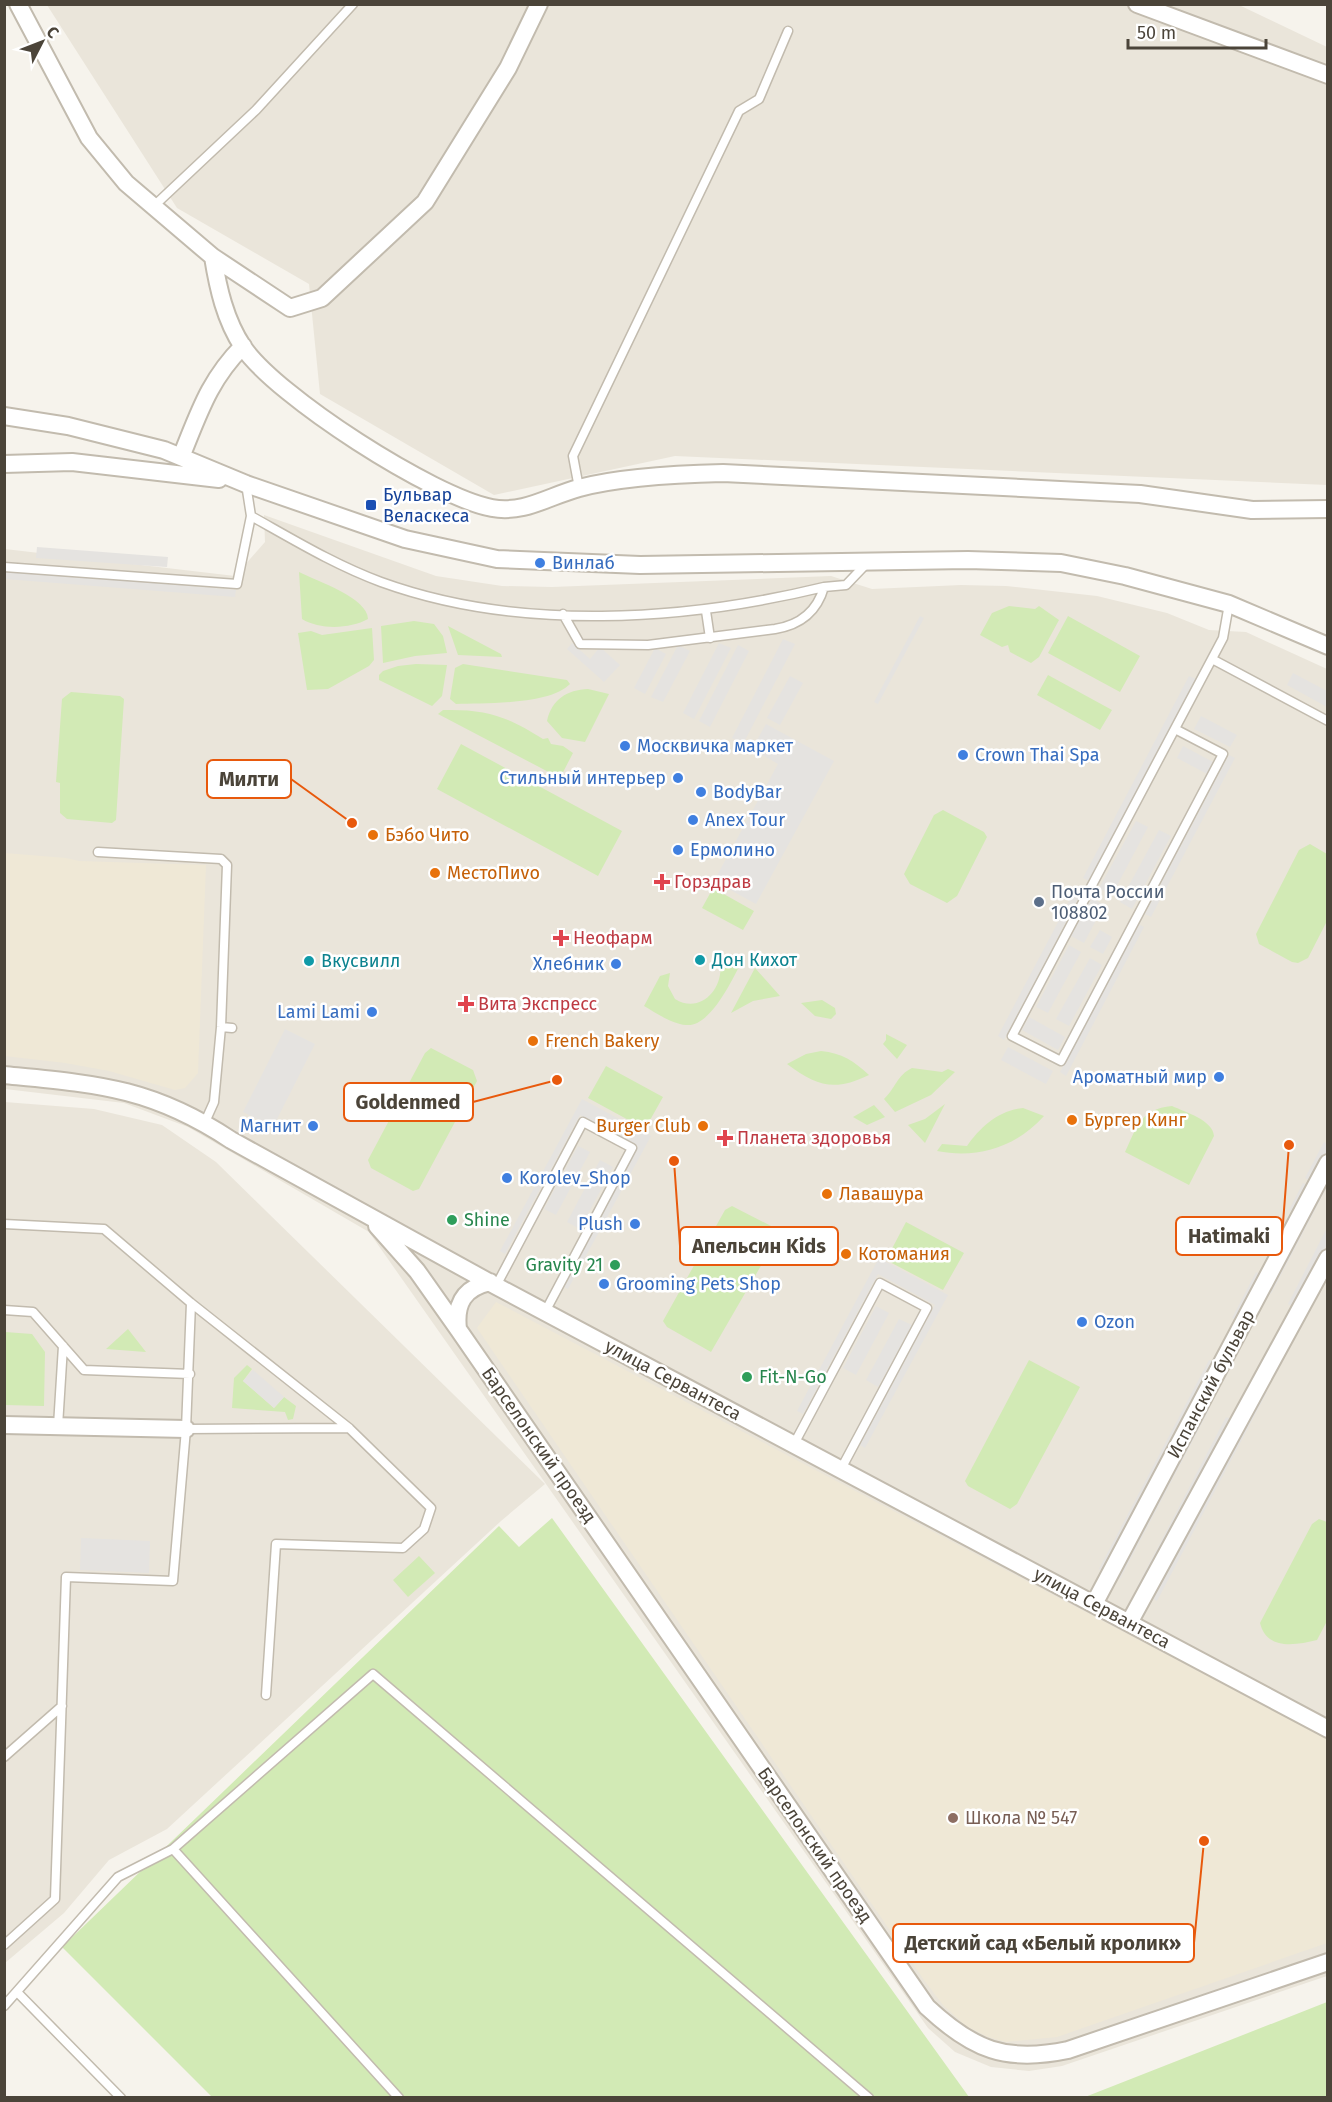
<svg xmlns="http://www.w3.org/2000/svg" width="1332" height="2102" font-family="'Fira Sans',sans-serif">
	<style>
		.residential { fill: #eae5da }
		.education { fill: #efe8d6 }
		.green { fill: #d2eab5 }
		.parking { fill: #e5e3e0 }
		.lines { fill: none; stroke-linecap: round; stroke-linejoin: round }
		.lane-casing { stroke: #c2bbae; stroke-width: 11 }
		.street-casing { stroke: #c2bbae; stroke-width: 20 }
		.lane { stroke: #fff; stroke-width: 8 }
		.street { stroke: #fff; stroke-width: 16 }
		.transit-dot { fill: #1a4fb4; stroke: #fff; stroke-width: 2 }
		.shop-dot { fill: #3f7fe0; stroke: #fff; stroke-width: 2 }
		.food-dot { fill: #e8710a; stroke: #fff; stroke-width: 2 }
		.health-dot { fill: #e0444e; stroke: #fff; stroke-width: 2 }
		.service-dot { fill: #5c6f8a; stroke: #fff; stroke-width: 2 }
		.culture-dot { fill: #0f9aa8; stroke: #fff; stroke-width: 2 }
		.leisure-dot { fill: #2e9e5b; stroke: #fff; stroke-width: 2 }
		.education-dot { fill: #8d6e63; stroke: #fff; stroke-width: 2 }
		.labels { text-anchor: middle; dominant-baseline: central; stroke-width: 5; stroke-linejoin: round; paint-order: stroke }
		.transit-label { font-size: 18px; fill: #164399; stroke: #fff; text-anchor: start }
		.shop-label { font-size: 18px; fill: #366cbe; stroke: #fff; text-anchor: start }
		.food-label { font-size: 18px; fill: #c56008; stroke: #fff; text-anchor: start }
		.health-label { font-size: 18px; fill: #be3a42; stroke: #fff; text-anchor: start }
		.service-label { font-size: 18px; fill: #4e5e75; stroke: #fff; text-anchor: start }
		.culture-label { font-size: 18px; fill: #0d838f; stroke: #fff; text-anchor: start }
		.leisure-label { font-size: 18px; fill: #27864d; stroke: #fff; text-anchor: start }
		.street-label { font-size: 18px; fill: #4b4439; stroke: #fff }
		.education-label { font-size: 18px; fill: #785e54; stroke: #fff; text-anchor: start }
		.leader { fill: none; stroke: #e8590c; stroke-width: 2 }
		.callout-dot { fill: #e8590c; stroke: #fff; stroke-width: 2 }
		.callout { fill: #fff; stroke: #e8590c; stroke-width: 2 }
		.callout-label { font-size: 20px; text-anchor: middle; font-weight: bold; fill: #4b4439 }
	</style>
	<rect width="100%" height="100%" fill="#f6f3ec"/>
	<!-- residential -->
	<path class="residential" d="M47,5h1192l88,42v438l-652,-29 -181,39 -174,-101 -11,-110 -132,-76z
		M264,515l172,61 66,10 50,1 279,-11 41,13 89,-4 45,1 91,10 70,17 42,17 37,2 81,37v1307l-265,90 -33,5 -38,-4 -36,-15 -27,-24 -559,-796 -181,-105 -64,-24 -119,-14v-540l230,27 30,-34z
		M5,1102l89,7 68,16 54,37 329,322 -44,37 -334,308 -58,31 -45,53 -59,50z"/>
	<!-- education -->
	<path class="education" d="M5,853l61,5 13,3 127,4 -8,208 -13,15 -10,2 -66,-19 -44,-8 -60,-7z
		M496,1302l831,437v204l-270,94 -51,5 -18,-5 -22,-11 -23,-21 -19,-25 -447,-652z"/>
	<!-- green -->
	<path class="green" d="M299,572c18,9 69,26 69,47 -18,10 -48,11 -66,0z
		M1009,606l26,3 4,-3 20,14 -20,37 -8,6 -21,-11 -2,-7 -6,2 -22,-12 12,-22z
		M1068,616l72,40 -20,36 -72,-39z
		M414,621l20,3 9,12 4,17 -32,3 -32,7 -2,-37z
		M448,626l53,28 1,3 -44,-2z
		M372,628l2,32 -5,6 -41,23 -21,1 -9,-57 13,-2 11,4z
		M416,664l31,1 -5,31 -10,10 -53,-26v-5l4,-4 15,-5z
		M463,664l104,16 3,4c-20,21 -86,19 -114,20l-6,-5 5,-31z
		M1048,675l64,35 -12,20 -63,-35z
		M588,689l21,5 -24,48 -23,-4 -15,-17c5,-22 20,-31 41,-32z
		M71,692l49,4 4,3 -8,121 -4,3 -45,-4 -7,-6v-30l-4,-1 6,-83z
		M443,710c44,-1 63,6 100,29l5,-1 3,6 12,2 10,7 -13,25 -122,-64z
		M461,744l161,87 -24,45 -161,-87z
		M943,810l41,22 3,5 -30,59 -10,7 -37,-19 -6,-10 30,-59z
		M1310,844l17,10v67l-19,37 -10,5 -6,-1 -33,-18 -3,-10 43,-84z
		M713,888l41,23 -11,19 -41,-22z
		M744,957c-10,19 -33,71 -58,68 -14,-1 -30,-12 -42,-19l16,-30 10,-3 -2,13 7,13c27,17 52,-14 44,-41z
		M755,968l25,28 -27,5 -22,12z
		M822,1000l13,8 1,6 -5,5 -16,-3 -14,-13z
		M886,1034l21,11 -10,14 -14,-15 3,-4z
		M431,1048l42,22 4,11 -58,108 -6,2 -42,-23 -3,-8 57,-107z
		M821,1051c21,2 33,10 48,24 -35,17 -52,11 -82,-11l19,-10z
		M606,1066l57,31 -18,32 -57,-31z
		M912,1068l30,4 6,-3 7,3 -24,23 -36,17 -11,-13c11,-10 13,-24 28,-31z
		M945,1104l-20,39 -17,-18 17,-6z
		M874,1105l11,12 -18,8 -14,-8z
		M1172,1106c13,6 41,14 42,30l-25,49 -64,-33c12,-25 15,-43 47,-46z
		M1023,1108l21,8c-28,31 -66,43 -107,35l5,-7 25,2c13,-19 32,-36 56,-38z
		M732,1206l41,21 4,11 -66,114 -44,-25 -4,-6 62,-111z
		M906,1222l58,31 -21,37 -57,-30z
		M128,1329l18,23 -40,-3z
		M5,1332l27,2 13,18 -1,54 -39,-1z
		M1029,1360l51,27 -63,117 -7,5 -42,-23 -3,-5z
		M247,1365l5,4 -9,12 31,27 10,-11 12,9 -3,13 -5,1 -3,-8 -53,-4 2,-30z
		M552,1518l417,579h-757l-150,-150 437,-421 20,21z
		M1319,1519l8,3v99l-10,19c-21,5 -50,11 -57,-17l52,-99z
		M419,1556l16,17 -27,24 -15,-17z
		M1327,2002v95h-242z"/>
	<!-- parking -->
	<path class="parking" d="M37,547l131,10 -1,10 -131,-9z
		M4,570l232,20 -1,7 -230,-18z
		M920,616l4,2 -46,86 -4,-2z
		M783,639l12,5 -52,100 -11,-6z
		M572,643l18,16 10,-12 20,18 -16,17 -37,-33z
		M719,643l12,5 -37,71 -11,-6z
		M678,645l12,6 -27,51 -12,-5z
		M738,645l11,6 -39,76 -11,-6z
		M655,648l11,6 -21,40 -11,-6z
		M1293,673l34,18v16l-40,-22z
		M790,676l13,7 -23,42 -13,-7z
		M1189,676l7,3 -107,202 -6,-3z
		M1201,716l36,19 -7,12 -36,-18z
		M766,724l68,37 -78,143 -42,-23 64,-117 -26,-15z
		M1183,746l32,17 -6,12 -32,-17z
		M1229,755l6,3 -84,159 -6,-3z
		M1136,821l12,6 -36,68 -13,-7z
		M1159,830l12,6 -39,73 -12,-7z
		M1076,888l6,3 -78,149 -6,-4z
		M1092,898l12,7 -20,38 -13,-7z
		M1138,924l6,3 -78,149 -6,-4z
		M1100,930l12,7 -9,17 -13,-7z
		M1069,945l12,7 -33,61 -12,-6z
		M1090,958l12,7 -33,61 -13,-7z
		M1029,1017l36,20 -7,13 -36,-20z
		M285,1029l30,15 -42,83 -30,-15z
		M1008,1047l45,24 -7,13 -45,-24z
		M582,1099l69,37 -83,153 -6,-3 76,-140 -58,-31 -75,139 -5,-3z
		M1324,1142l3,2v7l-15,31 -7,-4z
		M578,1146l12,6 -34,63 -12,-6z
		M600,1160l13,7 -33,62 -13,-7z
		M1327,1171v16l-56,107 -6,-3z
		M1303,1183l6,3 -14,27 -6,-3z
		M1327,1228v16l-33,63 -6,-3z
		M879,1258l69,37 -83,153 -5,-3 75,-140 -57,-31 -75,140 -6,-3z
		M1256,1272l6,4 -24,45 -6,-3z
		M876,1306l13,7 -33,62 -13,-7z
		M899,1319l13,6 -34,62 -12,-7z
		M1209,1360l6,3 -110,210 -6,-4z
		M253,1370l31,27 -10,11 -31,-27z
		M1261,1388l6,4 -110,209 -6,-3z
		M1203,1405l7,3 -90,171 -6,-3z
		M1226,1417l7,3 -90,171 -6,-4z
		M81,1538l69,3 -1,32 -69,-3z"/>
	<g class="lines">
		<defs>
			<path id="lane" d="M155,205l101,-95 97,-106
				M579,488l-6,-32 166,-345 20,-12 29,-68
				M251,516c43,24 84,49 130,66 138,50 303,39 443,5
				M4,567l233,17 14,-68 -5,-32
				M706,611l4,27
				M563,614l17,30 68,1 127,-16c25,-4 42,-17 49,-42l22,-2 23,-24
				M1212,659l116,62
				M1175,729l48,25 -162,307 -49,-25 211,-398 6,-34
				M98,852l123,7 6,6 -6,162 -7,75 -9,20
				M221,1027l11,1
				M4,1224l100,5 87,74 158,125 82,80 -7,21 -21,19 -127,-4 -10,151
				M496,1286l87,-164 49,26 -87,164
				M4,1310l29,2 51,58 106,4
				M58,1426l5,-80
				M186,1429l163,-1
				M794,1444l86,-161 47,25 -86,161
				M4,1757l58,-51
				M173,1849l226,249
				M4,1945l51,-46 11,-322 107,4 13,-152 5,-126
				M17,1992l104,106
				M4,2006l114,-129 55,-28 200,-175 496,424"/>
			<path id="street" d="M18,4l71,134 37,45 87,74 77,51 32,-10 103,-96 83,-134 31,-64
				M1137,4l191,71
				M213,257c5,31 12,63 30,90 33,49 190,150 249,161 32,6 57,-12 87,-20 41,-11 100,-14 144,-15l417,21 112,16 76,-1
				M4,416l64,10 96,24 82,34 159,55 92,20 143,6 328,-5 93,3 64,13 104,28 99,42
				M181,457c18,-44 28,-77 62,-111
				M4,464l68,-2 147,17
				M4,1075c92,9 147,12 227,65l265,146 832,443
				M377,1226l40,45 41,58 469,678c46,43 79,56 141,43l260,-88
				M458,1329c-3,-26 6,-41 32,-47
				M4,1425l182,4
				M1094,1604l234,-441
				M1129,1623l199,-365"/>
		</defs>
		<!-- lane casing -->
		<use href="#lane" class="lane-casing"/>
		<!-- street casing -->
		<use href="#street" class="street-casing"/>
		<!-- lane -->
		<use href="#lane" class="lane"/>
		<!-- street -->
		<use href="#street" class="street"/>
	</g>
	<!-- markers -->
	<rect class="transit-dot" x="365" y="499" width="12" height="12" rx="3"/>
	<g class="shop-dot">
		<circle cx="540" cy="563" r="6"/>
		<circle cx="625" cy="746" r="6"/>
		<circle cx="963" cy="755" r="6"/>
		<circle cx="678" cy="778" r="6"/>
		<circle cx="701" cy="792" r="6"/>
		<circle cx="693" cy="820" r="6"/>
		<circle cx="678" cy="850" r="6"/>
		<circle cx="616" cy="964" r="6"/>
		<circle cx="372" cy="1012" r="6"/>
		<circle cx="1219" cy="1077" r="6"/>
		<circle cx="313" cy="1126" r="6"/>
		<circle cx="507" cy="1178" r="6"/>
		<circle cx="635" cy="1224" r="6"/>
		<circle cx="604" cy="1284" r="6"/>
		<circle cx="1082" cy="1322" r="6"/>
	</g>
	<g class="food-dot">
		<circle cx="373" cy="835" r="6"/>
		<circle cx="435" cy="873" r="6"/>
		<circle cx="533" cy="1041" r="6"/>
		<circle cx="1072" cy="1120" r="6"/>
		<circle cx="703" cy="1126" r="6"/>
		<circle cx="827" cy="1194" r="6"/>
		<circle cx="846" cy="1254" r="6"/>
	</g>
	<g class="health-dot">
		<path d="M659 873h6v6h6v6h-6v6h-6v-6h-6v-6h6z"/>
		<path d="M558 929h6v6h6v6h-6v6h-6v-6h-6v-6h6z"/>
		<path d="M463 995h6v6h6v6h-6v6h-6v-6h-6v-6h6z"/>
		<path d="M722 1129h6v6h6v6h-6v6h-6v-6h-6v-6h6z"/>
	</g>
	<circle class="service-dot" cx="1039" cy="902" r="6"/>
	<g class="culture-dot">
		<circle cx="700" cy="960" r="6"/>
		<circle cx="309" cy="961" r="6"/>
	</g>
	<g class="leisure-dot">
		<circle cx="452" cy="1220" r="6"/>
		<circle cx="615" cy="1265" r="6"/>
		<circle cx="747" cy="1377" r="6"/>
	</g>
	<circle class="education-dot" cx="953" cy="1818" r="6"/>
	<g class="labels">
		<!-- transit labels -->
		<g class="transit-label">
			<text x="383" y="495">Бульвар<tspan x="383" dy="21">Веласкеса</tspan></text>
		</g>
		<!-- shop labels -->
		<g class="shop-label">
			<text x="552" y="563">Винлаб</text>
			<text x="637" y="746">Москвичка маркет</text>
			<text x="975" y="755">Crown Thai Spa</text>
			<text x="666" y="778" text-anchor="end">Стильный интерьер</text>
			<text x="713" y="792">BodyBar</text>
			<text x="705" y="820">Anex Tour</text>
			<text x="690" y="850">Ермолино</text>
			<text x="604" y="964" text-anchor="end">Хлебник</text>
			<text x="360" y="1012" text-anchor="end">Lami Lami</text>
			<text x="1207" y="1077" text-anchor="end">Ароматный мир</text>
			<text x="301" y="1126" text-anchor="end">Магнит</text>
			<text x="519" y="1178">Korolev_Shop</text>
			<text x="623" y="1224" text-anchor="end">Plush</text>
			<text x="616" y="1284">Grooming Pets Shop</text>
			<text x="1094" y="1322">Ozon</text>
		</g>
		<!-- food labels -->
		<g class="food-label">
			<text x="385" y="835">Бэбо Чито</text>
			<text x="447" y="873">МестоПиvо</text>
			<text x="545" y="1041">French Bakery</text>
			<text x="1084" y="1120">Бургер Кинг</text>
			<text x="691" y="1126" text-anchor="end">Burger Club</text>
			<text x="839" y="1194">Лавашура</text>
			<text x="858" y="1254">Котомания</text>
		</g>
		<!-- health labels -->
		<g class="health-label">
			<text x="674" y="882">Горздрав</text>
			<text x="573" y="938">Неофарм</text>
			<text x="478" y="1004">Вита Экспресс</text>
			<text x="737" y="1138">Планета здоровья</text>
		</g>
		<!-- service labels -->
		<g class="service-label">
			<text x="1051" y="892">Почта России<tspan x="1051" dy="21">108802</tspan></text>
		</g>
		<!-- culture labels -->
		<g class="culture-label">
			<text x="712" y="960">Дон Кихот</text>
			<text x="321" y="961">Вкусвилл</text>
		</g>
		<!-- leisure labels -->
		<g class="leisure-label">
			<text x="464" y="1220">Shine</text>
			<text x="603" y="1265" text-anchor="end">Gravity 21</text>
			<text x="759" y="1377">Fit-N-Go</text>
		</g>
		<!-- street labels -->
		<g class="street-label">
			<text transform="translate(673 1380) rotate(28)">улица Сервантеса</text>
			<text transform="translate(1211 1384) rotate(-62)">Испанский бульвар</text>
			<text transform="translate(539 1445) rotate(55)">Барселонский проезд</text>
			<text transform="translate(1102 1608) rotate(28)">улица Сервантеса</text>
			<text transform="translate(815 1845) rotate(55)">Барселонский проезд</text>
		</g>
		<!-- education labels -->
		<g class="education-label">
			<text x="965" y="1818">Школа № 547</text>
		</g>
	</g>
	<!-- callouts -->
	<path class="leader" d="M352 823L291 779M557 1080L473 1102M1289 1145L1282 1236M674 1161L680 1246M1204 1841L1194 1943"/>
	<g class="callout-dot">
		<circle cx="352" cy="823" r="6"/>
		<circle cx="557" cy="1080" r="6"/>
		<circle cx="1289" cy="1145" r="6"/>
		<circle cx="674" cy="1161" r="6"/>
		<circle cx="1204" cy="1841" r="6"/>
	</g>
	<g class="callout">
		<rect x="207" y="760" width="84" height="38" rx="6"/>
		<rect x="344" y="1083" width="129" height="38" rx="6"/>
		<rect x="1176" y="1217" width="106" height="38" rx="6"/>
		<rect x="680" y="1227" width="158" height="38" rx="6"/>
		<rect x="893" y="1924" width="301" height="38" rx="6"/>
	</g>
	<g class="callout-label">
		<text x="249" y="786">Милти</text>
		<text x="408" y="1109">Goldenmed</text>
		<text x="1229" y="1243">Hatimaki</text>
		<text x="759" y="1253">Апельсин Kids</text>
		<text x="1043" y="1950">Детский сад «Белый кролик»</text>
	</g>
	<!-- border -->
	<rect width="1332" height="2102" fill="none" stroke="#4b4439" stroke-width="12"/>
	<!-- north arrow -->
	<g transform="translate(42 42) rotate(48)" stroke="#ffffff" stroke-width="4.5" paint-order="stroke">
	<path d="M0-4.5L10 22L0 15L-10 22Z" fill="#4b4439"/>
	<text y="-9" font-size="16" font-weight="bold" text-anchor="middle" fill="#4b4439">С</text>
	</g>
	<!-- scale -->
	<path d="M1128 39v9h138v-9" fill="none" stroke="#4b4439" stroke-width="3"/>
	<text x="1137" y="39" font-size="18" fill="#4b4439" stroke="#ffffff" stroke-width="4.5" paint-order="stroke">50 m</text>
</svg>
